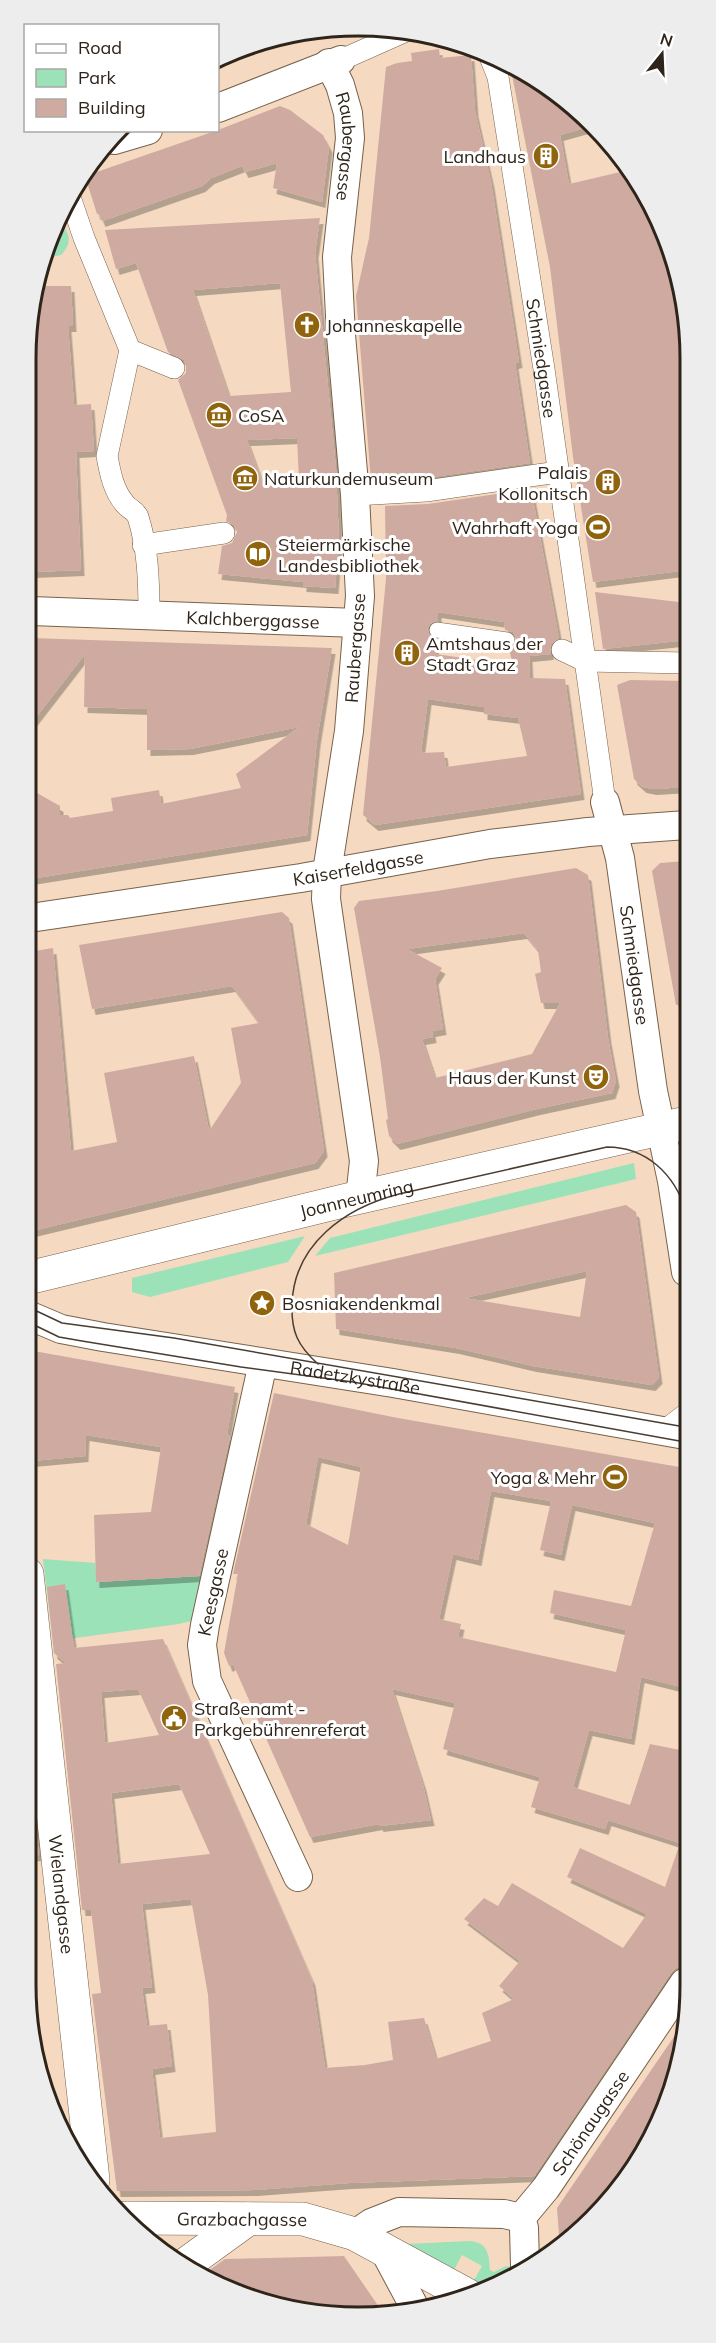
<svg xmlns="http://www.w3.org/2000/svg" width="716" height="2343" font-family="Mulish,sans-serif">
	<style>
		.green { fill: #9be2b8 }
		.building { fill: #cfaaa1; fill-rule: evenodd; filter: url(#shadow) }
		.lines { fill: none; stroke-linecap: round; stroke-linejoin: round }
		.service-casing { stroke: #78614a; stroke-width: 16 }
		.pedestrian-casing { stroke: #78614a; stroke-width: 22 }
		.minor-casing { stroke: #78614a; stroke-width: 30 }
		.secondary-casing { stroke: #78614a; stroke-width: 34 }
		.primary-casing { stroke: #78614a; stroke-width: 34 }
		.service { stroke: #fff; stroke-width: 15 }
		.pedestrian { stroke: #fff; stroke-width: 21 }
		.minor { stroke: #fff; stroke-width: 28 }
		.secondary { stroke: #fff; stroke-width: 33 }
		.primary { stroke: #fff; stroke-width: 33 }
		.tram { stroke: #4a3d31; stroke-width: 1.5 }
		.labels { text-anchor: middle; dominant-baseline: central; stroke-width: 6; stroke-linejoin: round; paint-order: stroke }
		.street-label { font-size: 18px; fill: #2e241a; stroke: #fff }
		.poi-label { font-size: 18px; fill: #2e241a; stroke: #fff; text-anchor: start }
		.rim { fill: none; stroke: #2e241a; stroke-width: 3 }
	</style>
	<defs>
		<filter id="shadow"><feDropShadow dx="3.5" dy="6" stdDeviation="0" flood-color="#0004"/></filter>
	</defs>
	<rect width="100%" height="100%" fill="#f5dac1"/>
	<!-- green -->
	<path class="green" d="M60,224c12,10 11,21 1,31l-14,3z
		M634,1163l2,16 -321,77 15,-18z
		M305,1236l-17,26 -138,35 -18,-5v-14z
		M43,1559l52,4 2,19 105,-6 -7,44 -16,4 -126,17z
		M469,2241c19,1 20,13 21,29l4,2 12,-6 4,1v7l-27,13 -10,-5 9,-16 -20,-11 -9,17 -47,-28z"/>
	<!-- building -->
	<path class="building" d="M439,49l1,9 31,-3 4,56 16,71 28,180 -4,1 15,100 -105,15 -54,3 -15,-185 13,-58 17,-171 11,-4 15,-2 -1,-8z
		M510,65l14,5 68,56 -32,9 9,49 60,-14 27,41 32,104 -1,255 -94,12 -20,-125 -23,-190z
		M280,106l10,4 33,25 6,12 -7,55 -49,-14 4,-25 -32,9 -3,-6 -31,12 -9,8 -100,35 -3,-7h-2l-12,-38 133,-46z
		M320,218l-5,35 21,216 3,73 -4,46 -32,-2v-4l-85,-8 4,-28 10,-3 5,-11 -3,-7 -8,-4 1,-6 -49,-135 8,-7v-7l-2,-6 -16,-8 -32,-89 -20,6 -11,-39zM280,283l11,109 -62,4 -36,-106zM297,438l2,43 -35,6 -17,-47z
		M35,286h36l2,40h-5l6,79 17,-1 3,47 -18,1 5,118 -50,2 1,-279z
		M531,489l28,149 -8,6 -1,10 -21,2 1,22 35,1 16,115 -206,31 -12,-10 23,-236 -1,-73 43,-2zM438,612l66,10 1,8 8,2 3,5 -1,9 -6,3 4,16 -78,-11 1,-14 -5,-3 -4,-8 3,-5 8,-4zM428,699l56,8v7l34,4 9,38 -81,11 -2,-15 -23,1z
		M595,592l92,11v37l-84,9z
		M31,638l301,10 -15,92 -10,95 -277,44v-90l30,17v9h8l2,3 43,-7 -2,-13 48,-8 2,14 80,-16 -5,-14 63,-47 -109,22 -43,1v-41l-63,-2 1,-53 -55,71z
		M630,680l57,1v106l-34,2 -10,-2 -9,-8 -17,-94z
		M687,861l-1,143 -10,1 -24,-134 8,-8z
		M576,868l12,7 20,163 8,43 -4,12 -75,16 -140,35 -8,-8 -3,-16 2,-1 -8,-62 -26,-149 5,-7 78,-10zM524,933l14,17 3,22 -6,2 6,29h19l-28,51 -97,24 -13,-39 11,-2 -1,-6 11,-2 -8,-50 7,-11 -35,-19z
		M282,912l7,6 35,233 -9,12 -287,69 1,-280 24,-4 18,203 46,-9 -13,-69 90,-17 15,75 32,-48 -10,-55 28,-5 -27,-37 -140,23 -13,-64z
		M626,1205l10,7 23,166 -7,7 -119,-19 -77,-18 -120,-19 -2,-56zM587,1271l-7,46 -116,-19z
		M28,1350l207,37 -8,48 3,1 -31,140 -103,6 -2,-67 57,-3 10,-65 -75,-12 -1,21 -54,5 -3,-24z
		M274,1393l124,25 287,50v220l-44,-11 -10,62 -42,-9 -16,57 57,18 20,-61 35,7 -1,216 -8,1 -6,6 -136,202 -185,7 -95,7 -137,1 -25,-197 9,-1 -10,-83h-9l-26,-246 10,-1 -12,-10 -7,-66 18,-3 9,64 89,-9 149,341 13,88 40,-3 28,-5 -5,-38 36,-4 12,41 55,-18 -9,-28 32,-14 -15,-13 21,-25 -56,-42 20,-21 14,8 14,-23 111,65 24,-34 -80,-37 13,-29 85,39 15,-44 -72,-23 -3,9 -74,-22 9,-30 -97,-28 12,-46 -63,-14 31,96 8,35 -51,6 -1,-2 -69,13 -77,-173 -4,2 -5,-13 14,-79h-5zM318,1457l43,10 -13,78 -42,-21zM491,1491l60,10 -11,49 21,5 11,-50 83,18 -24,83 -77,-16 -4,23 76,17 -10,42 -158,-35 3,-13 -22,-5 14,-65 25,6zM138,1689l21,46 -54,8 -4,-51zM179,1784l31,70 -92,10 -7,-71zM191,1899l17,96 8,137 -56,6 -8,-69 20,-3 -5,-42 -20,2 -5,-38 10,-1 -10,-83z
		M26,1742l13,113 -13,1z
		M684,2022v28l-49,119 -75,80 -3,-41z
		M344,2256l37,54 -66,5 -104,-32 -10,-7 24,-17z"/>
	<g class="lines">
		<defs>
			<path id="service" d="M437,630l70,10
				M659,1431l26,-20"/>
			<g id="pedestrian">
				<path id="s1" d="M490,57l8,20 46,292 61,433"/>
				<path d="M341,60l63,-28"/>
				<path d="M71,200l13,38 46,112 -23,106c3,16 6,34 18,48 4,5 11,7 13,13 10,31 11,65 11,98"/>
				<path d="M130,350l44,18"/>
				<path d="M355,495l71,-4 132,-19"/>
				<path d="M143,545l81,-12"/>
				<path d="M562,650l23,11 102,2"/>
			</g>
			<g id="minor">
				<path id="s2" d="M329,63l11,22 8,28 2,25 -13,119 4,78 14,160 5,101 -11,135 -22,141 -1,27 38,262 -4,37"/>
				<path d="M218,108l123,-48"/>
				<path d="M114,140l34,-10"/>
				<path id="s3" d="M31,611l327,12"/>
				<path id="s4" d="M605,802l15,56 33,233 19,90 14,91"/>
				<path id="s5" d="M30,918l271,-40 189,-34 98,-12 99,-7"/>
				<path id="s6" d="M28,1315l33,14 42,8 290,46 292,52"/>
				<path d="M263,1363l-58,262 -3,20 5,36 91,196"/>
				<path id="s7" d="M521,2218l25,-30 138,-205"/>
				<path d="M521,2218l3,10 1,38"/>
				<path d="M355,2234l16,-11 28,-11 105,2 17,4"/>
				<path d="M385,2252l30,56"/>
			</g>
			<path id="secondary" d="M186,2264l62,-45"/>
			<g id="primary">
				<path id="s8" d="M28,1278l315,-77 343,-78"/>
				<path id="s9" d="M27,1574l66,606"/>
				<path id="s10" d="M126,2218l177,1 52,15 112,61"/>
			</g>
		</defs>
		<!-- service casing -->
		<use href="#service" class="service-casing"/>
		<!-- pedestrian casing -->
		<use href="#pedestrian" class="pedestrian-casing"/>
		<!-- minor casing -->
		<use href="#minor" class="minor-casing"/>
		<!-- secondary casing -->
		<use href="#secondary" class="secondary-casing"/>
		<!-- primary casing -->
		<use href="#primary" class="primary-casing"/>
		<!-- service -->
		<use href="#service" class="service"/>
		<!-- pedestrian -->
		<use href="#pedestrian" class="pedestrian"/>
		<!-- minor -->
		<use href="#minor" class="minor"/>
		<!-- secondary -->
		<use href="#secondary" class="secondary"/>
		<!-- primary -->
		<use href="#primary" class="primary"/>
		<!-- tram -->
		<path class="tram" d="M28,1307l34,16 112,15 511,89
			M28,1322l31,15 23,4 159,26 112,15 332,60
			M318,1364c-20,-18 -27,-32 -26,-60 2,-60 53,-96 107,-110l208,-47c39,0 68,27 79,65"/>
	</g>
	<!-- icons -->
	<defs>
		<symbol id="building-disc" viewBox="-11 -11 22 22"><circle r="9.5" fill="#90640c" stroke="#fff"/><path d="M-4-6H4V6H1V3H-1V6H-4ZM-2.5-4.3h1.7v1.8h-1.7ZM.8-4.3h1.7v1.8H.8ZM-2.5-1h1.7V.8h-1.7ZM.8-1h1.7V.8H.8Z" fill="#fff"/></symbol>
		<symbol id="church-disc" viewBox="-11 -11 22 22"><circle r="9.5" fill="#90640c" stroke="#fff"/><path d="M-1.2-6h2.4v3.5h3.3v2.4h-3.3V6h-2.4V-.1h-3.3v-2.4h3.3Z" fill="#fff"/></symbol>
		<symbol id="museum-disc" viewBox="-11 -11 22 22"><circle r="9.5" fill="#90640c" stroke="#fff"/><path d="M0-6L6-3V-2H-6V-3ZM-5-1h2V3h-2ZM-1-1h2V3h-2ZM3-1h2V3H3ZM-6 4H6V6H-6Z" fill="#fff"/></symbol>
		<symbol id="stadium-disc" viewBox="-11 -11 22 22"><circle r="9.5" fill="#90640c" stroke="#fff"/><path d="M0-5a6.5 5 0 1 0 0 10a6.5 5 0 1 0 0-10ZM-3.5-1.8h7v3.6h-7Z" fill="#fff"/></symbol>
		<symbol id="library-disc" viewBox="-11 -11 22 22"><circle r="9.5" fill="#90640c" stroke="#fff"/><path d="M-6-4Q-3-5.5-.7-3.5V5Q-3 3-6 4ZM6-4Q3-5.5 .7-3.5V5Q3 3 6 4Z" fill="#fff"/></symbol>
		<symbol id="theatre-disc" viewBox="-11 -11 22 22"><circle r="9.5" fill="#90640c" stroke="#fff"/><path d="M-5-5.5Q0-4 5-5.5V0Q5 5 0 6Q-5 5-5 0ZM-3.3-2.5H-1v1.5H-3.3ZM1-2.5H3.3v1.5H1ZM-2.8 1Q0 5.5 2.8 1Z" fill="#fff"/></symbol>
		<symbol id="sight-disc" viewBox="-11 -11 22 22"><circle r="9.5" fill="#90640c" stroke="#fff"/><path d="M0-6L1.8-2.2L6-1.7L2.9 1.2L3.7 5.4L0 3.3L-3.7 5.4L-2.9 1.2L-6-1.7L-1.8-2.2Z" fill="#fff"/></symbol>
		<symbol id="civic-disc" viewBox="-11 -11 22 22"><circle r="9.5" fill="#90640c" stroke="#fff"/><path d="M-.6-6.5H3V-4.5H.6V-3L4-1V1h2V6H-6V1h2V-1L-.6-3ZM-1.2 2.5V6h2.4V2.5Z" fill="#fff"/></symbol>
	</defs>
	<g fill-rule="evenodd">
		<use href="#building-disc" x="531" y="141" width="30" height="30"/>
		<use href="#church-disc" x="292" y="310" width="30" height="30"/>
		<use href="#museum-disc" x="204" y="400" width="30" height="30"/>
		<use href="#museum-disc" x="230" y="463" width="30" height="30"/>
		<use href="#building-disc" x="593" y="467" width="30" height="30"/>
		<use href="#stadium-disc" x="583" y="512" width="30" height="30"/>
		<use href="#library-disc" x="243" y="539" width="30" height="30"/>
		<use href="#building-disc" x="392" y="638" width="30" height="30"/>
		<use href="#theatre-disc" x="581" y="1062" width="30" height="30"/>
		<use href="#sight-disc" x="247" y="1288" width="30" height="30"/>
		<use href="#stadium-disc" x="600" y="1462" width="30" height="30"/>
		<use href="#civic-disc" x="159" y="1703" width="30" height="30"/>
	</g>
	<g class="labels">
		<!-- street labels -->
		<g class="street-label">
			<text stroke="none"><textPath href="#s2" startOffset="87">Raubergasse</textPath></text>
			<text stroke="none"><textPath href="#s1" startOffset="306">Schmiedgasse</textPath></text>
			<text stroke="none"><textPath href="#s3" startOffset="222">Kalchberggasse</textPath></text>
			<text transform="translate(355 648) rotate(-86)">Raubergasse</text>
			<text stroke="none"><textPath href="#s5" startOffset="332">Kaiserfeldgasse</textPath></text>
			<text stroke="none"><textPath href="#s4" startOffset="166">Schmiedgasse</textPath></text>
			<text stroke="none"><textPath href="#s8" startOffset="338">Joanneumring</textPath></text>
			<text stroke="none"><textPath href="#s6" startOffset="334">Radetzkystraße</textPath></text>
			<text transform="translate(213 1592) rotate(-78)">Keesgasse</text>
			<text stroke="none"><textPath href="#s9" startOffset="322">Wielandgasse</textPath></text>
			<text stroke="none"><textPath href="#s7" startOffset="118">Schönaugasse</textPath></text>
			<text stroke="none"><textPath href="#s10" startOffset="116">Grazbachgasse</textPath></text>
		</g>
		<!-- poi labels -->
		<g class="poi-label">
			<text x="526" y="156" text-anchor="end">Landhaus</text>
			<text x="326" y="325">Johanneskapelle</text>
			<text x="238" y="415">CoSA</text>
			<text x="588" y="472" text-anchor="end">Palais<tspan x="588" dy="21">Kollonitsch</tspan></text>
			<text x="264" y="478">Naturkundemuseum</text>
			<text x="578" y="527" text-anchor="end">Wahrhaft Yoga</text>
			<text x="278" y="544">Steiermärkische<tspan x="278" dy="21">Landesbibliothek</tspan></text>
			<text x="426" y="643">Amtshaus der<tspan x="426" dy="21">Stadt Graz</tspan></text>
			<text x="576" y="1077" text-anchor="end">Haus der Kunst</text>
			<text x="282" y="1303">Bosniakendenkmal</text>
			<text x="596" y="1477" text-anchor="end">Yoga &amp; Mehr</text>
			<text x="194" y="1708">Straßenamt -<tspan x="194" dy="21">Parkgebührenreferat</tspan></text>
		</g>
	</g>
	<!-- crop -->
	<path d="M0 0H716V2343H0ZM358 36H358A322 322 0 0 1 680 358V1985A322 322 0 0 1 358 2307H358A322 322 0 0 1 36 1985V358A322 322 0 0 1 358 36Z" fill="#eeeded" fill-rule="evenodd"/>
	<path class="rim" d="M358 36H358A322 322 0 0 1 680 358V1985A322 322 0 0 1 358 2307H358A322 322 0 0 1 36 1985V358A322 322 0 0 1 358 36Z"/>
	<!-- legend -->
	<rect x="24" y="24" width="195" height="108" fill="#ffffff" stroke="#aba7a3" stroke-width="1.5"/>
	<rect x="36" y="44" width="30" height="9" fill="#ffffff" stroke="#aba7a3" stroke-width="1.5"/>
	<text x="78" y="54" font-size="18" fill="#2e241a">Road</text>
	<rect x="36" y="69" width="30" height="18" fill="#9be2b8" stroke="#aba7a3" stroke-width="1.5"/>
	<text x="78" y="84" font-size="18" fill="#2e241a">Park</text>
	<rect x="36" y="99" width="30" height="18" fill="#cfaaa1" stroke="#aba7a3" stroke-width="1.5"/>
	<text x="78" y="114" font-size="18" fill="#2e241a">Building</text>
	<!-- north arrow -->
	<g transform="translate(662 54) rotate(18)" stroke="#ffffff" stroke-width="4.5" paint-order="stroke">
	<path d="M0-4.5L10 22L0 15L-10 22Z" fill="#2e241a"/>
	<text y="-9" font-size="16" font-weight="bold" text-anchor="middle" fill="#2e241a">N</text>
	</g>
</svg>
